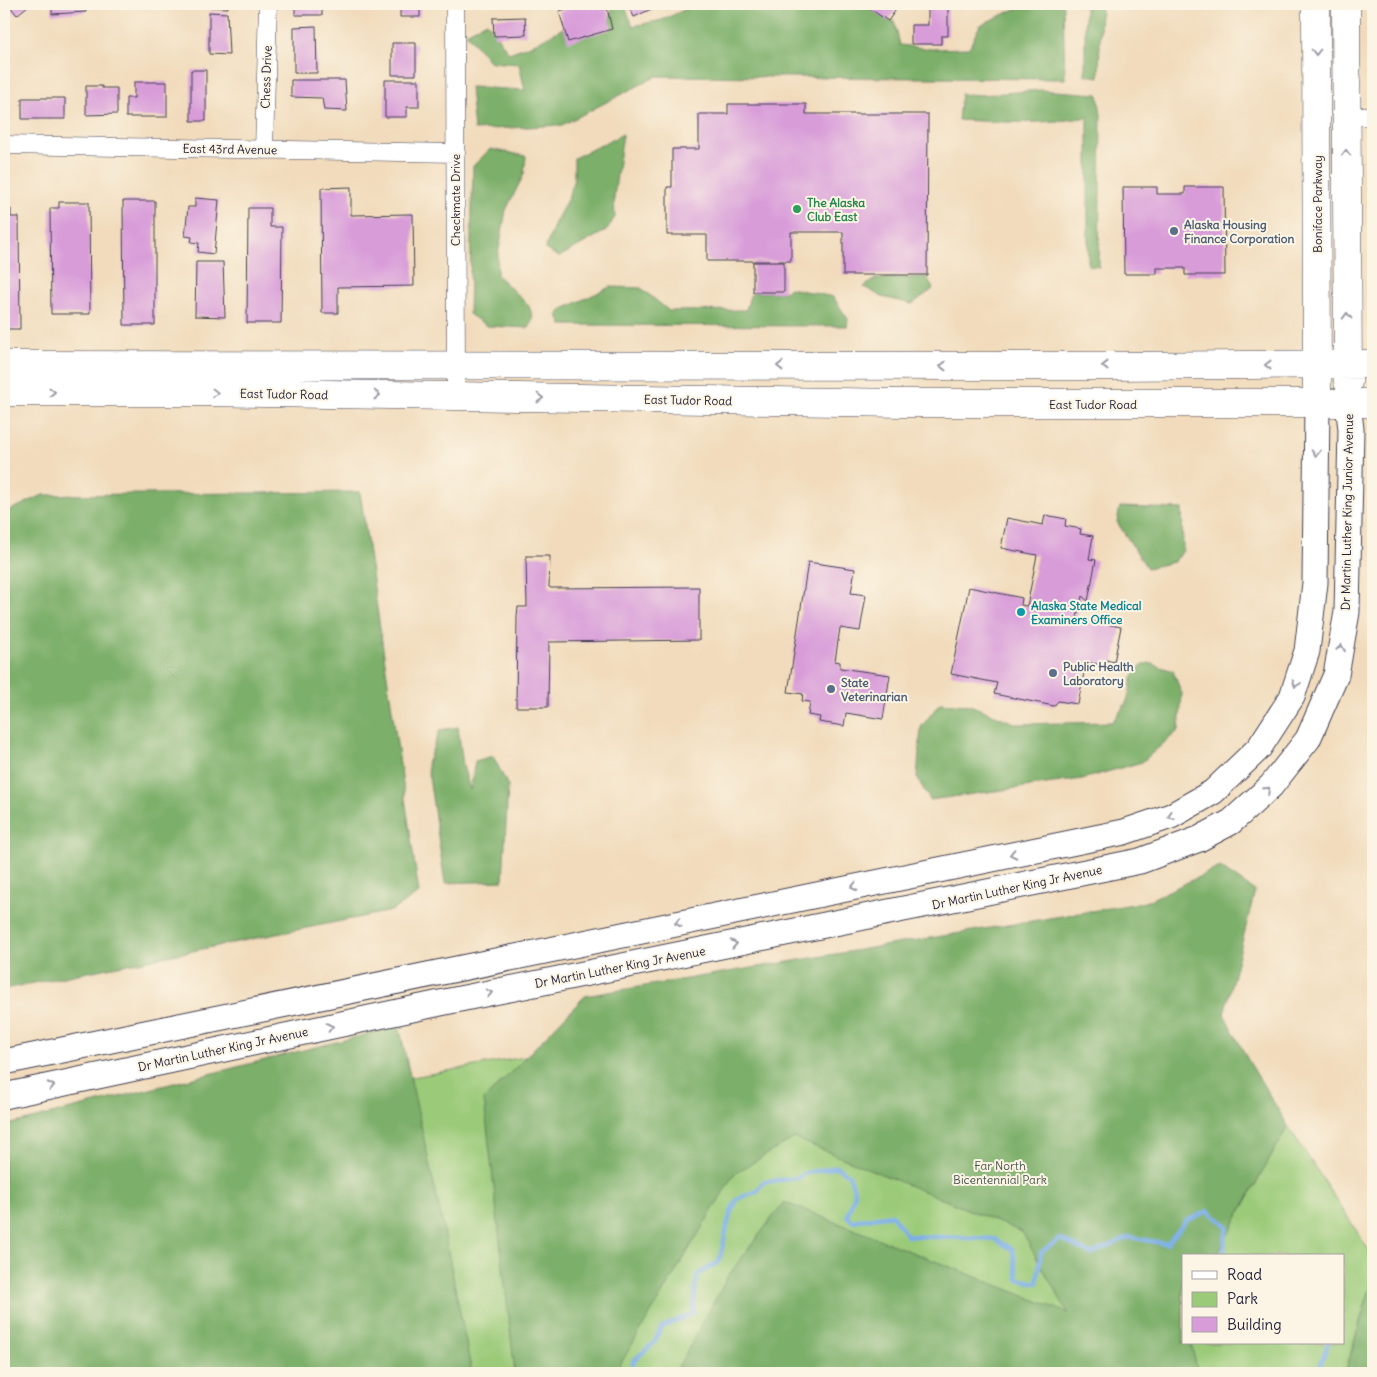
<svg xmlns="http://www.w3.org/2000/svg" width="1377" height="1377" font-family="Delius,sans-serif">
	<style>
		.green { fill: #9bcb79; stroke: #5e765a; fill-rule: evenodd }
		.forest { fill: #7caf69; stroke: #4f6852 }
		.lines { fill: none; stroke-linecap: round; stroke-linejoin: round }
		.stream { stroke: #7aaee7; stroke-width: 4.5 }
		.building { fill: #d89cd9 }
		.street-casing { stroke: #413e4e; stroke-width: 19 }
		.secondary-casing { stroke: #413e4e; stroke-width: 27 }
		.primary-casing { stroke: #413e4e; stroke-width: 29 }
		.street { stroke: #fff; stroke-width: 18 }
		.secondary { stroke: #fff; stroke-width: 25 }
		.primary { stroke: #fff; stroke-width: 28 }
		.oneway { stroke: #9c9ca7 }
		.leisure-dot { fill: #2e9e5b; stroke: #fcf5e5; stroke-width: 2 }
		.service-dot { fill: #5c6f8a; stroke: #fcf5e5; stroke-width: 2 }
		.culture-dot { fill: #0f9aa8; stroke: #fcf5e5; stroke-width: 2 }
		.labels { text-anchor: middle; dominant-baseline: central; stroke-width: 4; stroke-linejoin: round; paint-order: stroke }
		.street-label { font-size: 12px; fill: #22223b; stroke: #fcf5e5 }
		.leisure-label { font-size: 12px; font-weight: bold; fill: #27864d; stroke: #fcf5e5; text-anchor: start }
		.service-label { font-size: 12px; font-weight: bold; fill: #4e5e75; stroke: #fcf5e5; text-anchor: start }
		.culture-label { font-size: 12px; font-weight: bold; fill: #0d838f; stroke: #fcf5e5; text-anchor: start }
		.park-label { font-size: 12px; fill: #46554e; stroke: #fcf5e5 }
	</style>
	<rect width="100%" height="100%" fill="#fcf5e5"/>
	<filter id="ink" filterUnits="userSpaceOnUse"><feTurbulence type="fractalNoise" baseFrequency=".02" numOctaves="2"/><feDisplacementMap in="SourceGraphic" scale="10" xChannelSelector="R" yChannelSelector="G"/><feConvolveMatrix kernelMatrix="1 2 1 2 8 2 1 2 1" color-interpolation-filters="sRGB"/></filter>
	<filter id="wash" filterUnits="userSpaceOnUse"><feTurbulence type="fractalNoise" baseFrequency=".0096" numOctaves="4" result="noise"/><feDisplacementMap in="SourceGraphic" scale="20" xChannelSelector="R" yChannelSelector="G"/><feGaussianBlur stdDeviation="1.12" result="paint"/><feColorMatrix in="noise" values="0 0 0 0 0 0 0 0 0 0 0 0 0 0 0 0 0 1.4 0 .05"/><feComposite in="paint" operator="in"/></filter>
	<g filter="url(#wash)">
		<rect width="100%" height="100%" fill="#f1dbbc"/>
		<!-- green -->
		<path class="green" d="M727,1021l506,204 55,-99 81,124h4v28l-28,95h-1341v-223zM1183,1256h160v87h-160z"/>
		<!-- forest -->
		<path class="forest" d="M613,4h11l9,22 29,-6 35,-16h166l25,17h6l6,24 31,4 38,-1 11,-23 40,-18 -1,-3h44l2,75 -408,-3 -95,49 -88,5 -4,-43 55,3 -6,-26 -29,-2 -24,-29 21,-11 22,31 27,-10 27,-15 47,-6z
			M1085,4h16l-2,73 -14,-2z
			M1040,90l58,4 3,21 -2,152 -11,-2v-148c-43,8 -86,5 -130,3l3,-26 21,1z
			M623,134l-9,62 1,21 -8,13 -48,27 -14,-8 10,-26 14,-27 5,-18v-20z
			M490,149l36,7 -2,18 -18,36 -8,45 -1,20 32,31 4,11 -4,11 -42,-2 -18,-12 4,-148z
			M927,277l6,12 -21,15 -30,-7 -18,-10 11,-8z
			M610,287l31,1 28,23 77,-1 4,-14 3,-4h31l6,-4 43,9 15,22 -1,7 -285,-1 -4,-10 5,-6z
			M360,492l59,401 -28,18 -387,78v-476l39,-18z
			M1120,507l62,2 1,42 -9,11 -27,6 -30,-46z
			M1149,663l24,8 9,23 -3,36 -37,32 -60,17 -152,21 -13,-22 4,-51 19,-24 30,2 47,19 95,-2c5,-7 13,-15 16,-24 6,-17 -1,-27 21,-35z
			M458,727l5,39 7,24 5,-29 18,-5 15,30 -5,95 -58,2 -18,-119 13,-34z
			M1220,867l35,24 -31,123 24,46 40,66 -72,130h-33v87h8l7,30h-523l53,-97 56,-74 284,111 -46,-81 -228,-94 -60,36 -119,199h-100l-31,-273 101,-104 560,-94z
			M399,1026l43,195 30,152h-468v-247z
			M1373,1278v95h-28z"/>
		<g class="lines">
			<!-- stream -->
			<path class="stream" d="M633,1373v-12l21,-18 7,-15 32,-15 4,-38 22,-13 11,-48 7,-15 20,-8 6,-9 35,-4 8,-5 31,-6 12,8 6,18 -8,23 5,5 40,-6 15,21 87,3 19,11 5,29 19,4 4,-31 19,-13 31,15 38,-17 38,7 19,-23 22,-10 19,15 -4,30
				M1318,1373l10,-30"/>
		</g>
		<g id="blocks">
			<!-- building -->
			<path class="building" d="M8,4h22l-13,11z
				M52,4h33l1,8 -34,2z
				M208,4h20v4l-20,-1z
				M295,4h27v11h-27z
				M400,4h20v13h-20z
				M585,4h21l6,25 -44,13 -9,-31z
				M628,4h34l-28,13z
				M863,4h37l-12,17z
				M928,4h20v32h-7v8h-30v-19h17z
				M209,12l18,1 2,42 -20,-1z
				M525,17l1,18 -32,1 -1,-18z
				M316,26l1,47h-23v-46z
				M392,43h24v32h-24z
				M191,70h15v51h-15z
				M291,80h54l2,31 -23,-1 -2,-12 -31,-1z
				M385,80h34v27h-12v10h-22z
				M134,82h33v35h-41v-19h8z
				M86,86h16v2h15v26l-31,1z
				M22,98h43v21h-43z
				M728,104h78v10h122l-1,161h-84v-43h-52v29h-84v-26h-40v-48h5v-38h27v-35h29z
				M351,187v28l62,-1 1,72 -76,1v26h-16l-1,-125z
				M1123,187h34v7h28v-7h39l1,88h-40v-7h-28v6h-33z
				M195,198l24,2 -5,54 -16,-2 1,-9 -8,-1 1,-5 -7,-1 3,-29h7z
				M123,201h32v124h-31z
				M59,202h30l1,112h-39l-1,-106h9z
				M248,208h22v19h12l-1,96h-34z
				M4,209h7v8h8l1,112h-16z
				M196,262h27l2,55 -30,-1z
				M753,262h31v30h-31z
				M1045,515l21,4 -1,7 16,3 -1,5 13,2 -4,23 7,1 -8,41 -6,-5 -5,22 44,9 -7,35 -8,-2 1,6 -21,-4 -8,42 -20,-3 -4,5 -60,-12 3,-11 -46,-9 18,-87 53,11 -1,7 6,1 10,-51 -36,-7 6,-30 36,7z
				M526,556h24l-1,31 2,1 148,-1v53l-150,2 -1,65h-32l1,-91 1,-9h9z
				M808,562l47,7 -4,24 15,2 -6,36 -20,-3 -5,33 5,1v6l50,7 -7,44 -37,-6 -2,13 -25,-4 1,-5 -12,-2 2,-13 -8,-1 1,-7 -15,-2z"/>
		</g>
	</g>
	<g filter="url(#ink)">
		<use href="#blocks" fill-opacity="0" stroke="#413e4e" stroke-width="1"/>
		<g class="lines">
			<defs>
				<path id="street" d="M455,4l1,392
					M1346,116h27
					M4,145l452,8
					M264,150l4,-146"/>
				<path id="secondary" d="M4,1062l1120,-230 47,-16 42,-24 46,-44 33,-51 15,-46 8,-68 2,-178
					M4,1096l441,-94 695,-141 59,-22 32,-17 40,-36 37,-47 28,-64 11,-63 4,-183 -3,-25"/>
				<path id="primary" d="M1316,4l1,401
					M1346,4l2,378
					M4,365l1107,1 262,-2
					M4,392h194l706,11h469"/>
			</defs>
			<!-- street casing -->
			<use href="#street" class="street-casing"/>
			<!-- secondary casing -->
			<use href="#secondary" class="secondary-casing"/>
			<!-- primary casing -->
			<use href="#primary" class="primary-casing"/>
			<!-- street -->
			<use href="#street" class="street"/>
			<!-- secondary -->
			<use href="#secondary" class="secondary"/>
			<!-- primary -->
			<use href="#primary" class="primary"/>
		</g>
		<!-- one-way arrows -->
		<defs><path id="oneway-chevron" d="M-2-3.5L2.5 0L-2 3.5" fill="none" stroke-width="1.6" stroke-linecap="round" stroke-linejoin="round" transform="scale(1.25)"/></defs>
		<g class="oneway">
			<use href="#oneway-chevron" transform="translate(1316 52) rotate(90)"/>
			<use href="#oneway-chevron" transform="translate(1346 153) rotate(-90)"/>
			<use href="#oneway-chevron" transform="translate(1347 316) rotate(-91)"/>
			<use href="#oneway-chevron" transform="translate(1268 365) rotate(180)"/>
			<use href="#oneway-chevron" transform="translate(780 366) rotate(180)"/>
			<use href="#oneway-chevron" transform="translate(943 366) rotate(180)"/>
			<use href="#oneway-chevron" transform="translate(1105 366) rotate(-180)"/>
			<use href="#oneway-chevron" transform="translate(52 392)"/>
			<use href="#oneway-chevron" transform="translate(215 393) rotate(1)"/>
			<use href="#oneway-chevron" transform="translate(377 395) rotate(1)"/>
			<use href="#oneway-chevron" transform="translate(540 398) rotate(1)"/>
			<use href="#oneway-chevron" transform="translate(1316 453) rotate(91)"/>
			<use href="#oneway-chevron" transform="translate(1341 648) rotate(-80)"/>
			<use href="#oneway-chevron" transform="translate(1296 684) rotate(108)"/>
			<use href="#oneway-chevron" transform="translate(1267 790) rotate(-43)"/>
			<use href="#oneway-chevron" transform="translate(1171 816) rotate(156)"/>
			<use href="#oneway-chevron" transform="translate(1013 854) rotate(168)"/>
			<use href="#oneway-chevron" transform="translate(854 887) rotate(168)"/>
			<use href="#oneway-chevron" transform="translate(678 923) rotate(168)"/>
			<use href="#oneway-chevron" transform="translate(734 944) rotate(-11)"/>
			<use href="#oneway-chevron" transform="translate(489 993) rotate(-11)"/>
			<use href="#oneway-chevron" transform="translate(330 1027) rotate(-12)"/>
			<use href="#oneway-chevron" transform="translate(51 1086) rotate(-12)"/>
		</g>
	</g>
	<!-- markers -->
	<circle class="leisure-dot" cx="797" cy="209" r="5"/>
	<g class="service-dot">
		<circle cx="1174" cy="231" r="5"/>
		<circle cx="1053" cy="673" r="5"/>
		<circle cx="831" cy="689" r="5"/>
	</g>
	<circle class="culture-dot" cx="1021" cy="612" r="5"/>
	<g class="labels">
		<!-- street labels -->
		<g class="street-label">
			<text transform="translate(266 77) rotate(-88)">Chess Drive</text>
			<text transform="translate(230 149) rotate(1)">East 43rd Avenue</text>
			<text transform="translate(455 200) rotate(-90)">Checkmate Drive</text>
			<text transform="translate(1317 204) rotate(-90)">Boniface Parkway</text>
			<text transform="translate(284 394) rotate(1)">East Tudor Road</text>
			<text transform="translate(688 400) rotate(1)">East Tudor Road</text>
			<text x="1093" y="404">East Tudor Road</text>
			<text transform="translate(1347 512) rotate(-89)">Dr Martin Luther King Junior Avenue</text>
			<text transform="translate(1017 887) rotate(-12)">Dr Martin Luther King Jr Avenue</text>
			<text transform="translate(620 967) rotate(-11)">Dr Martin Luther King Jr Avenue</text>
			<text transform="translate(223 1049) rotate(-12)">Dr Martin Luther King Jr Avenue</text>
		</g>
		<!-- leisure labels -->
		<g class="leisure-label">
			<text x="807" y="202">The Alaska<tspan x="807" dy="14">Club East</tspan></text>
		</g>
		<!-- service labels -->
		<g class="service-label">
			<text x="1184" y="224">Alaska Housing<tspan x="1184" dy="14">Finance Corporation</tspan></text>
			<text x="1063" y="666">Public Health<tspan x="1063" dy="14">Laboratory</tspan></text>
			<text x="841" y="682">State<tspan x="841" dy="14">Veterinarian</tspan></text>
		</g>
		<!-- culture labels -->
		<g class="culture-label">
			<text x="1031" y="605">Alaska State Medical<tspan x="1031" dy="14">Examiners Office</tspan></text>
		</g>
		<!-- park labels -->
		<g class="park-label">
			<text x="1000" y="1165">Far North<tspan x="1000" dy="14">Bicentennial Park</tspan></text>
		</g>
	</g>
	<!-- margin -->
	<rect width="1377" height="1377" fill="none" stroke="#fcf5e5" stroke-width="20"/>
	<!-- legend -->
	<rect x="1182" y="1254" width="162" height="90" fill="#fcf5e5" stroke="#a5a1a1"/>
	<rect x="1192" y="1271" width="25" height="8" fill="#ffffff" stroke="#a5a1a1"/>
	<text x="1227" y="1280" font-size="15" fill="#22223b">Road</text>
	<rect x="1192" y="1292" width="25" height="15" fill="#9bcb79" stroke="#a5a1a1"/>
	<text x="1227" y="1304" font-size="15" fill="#22223b">Park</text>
	<rect x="1192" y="1317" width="25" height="15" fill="#d89cd9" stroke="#a5a1a1"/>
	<text x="1227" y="1330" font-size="15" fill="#22223b">Building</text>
</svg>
